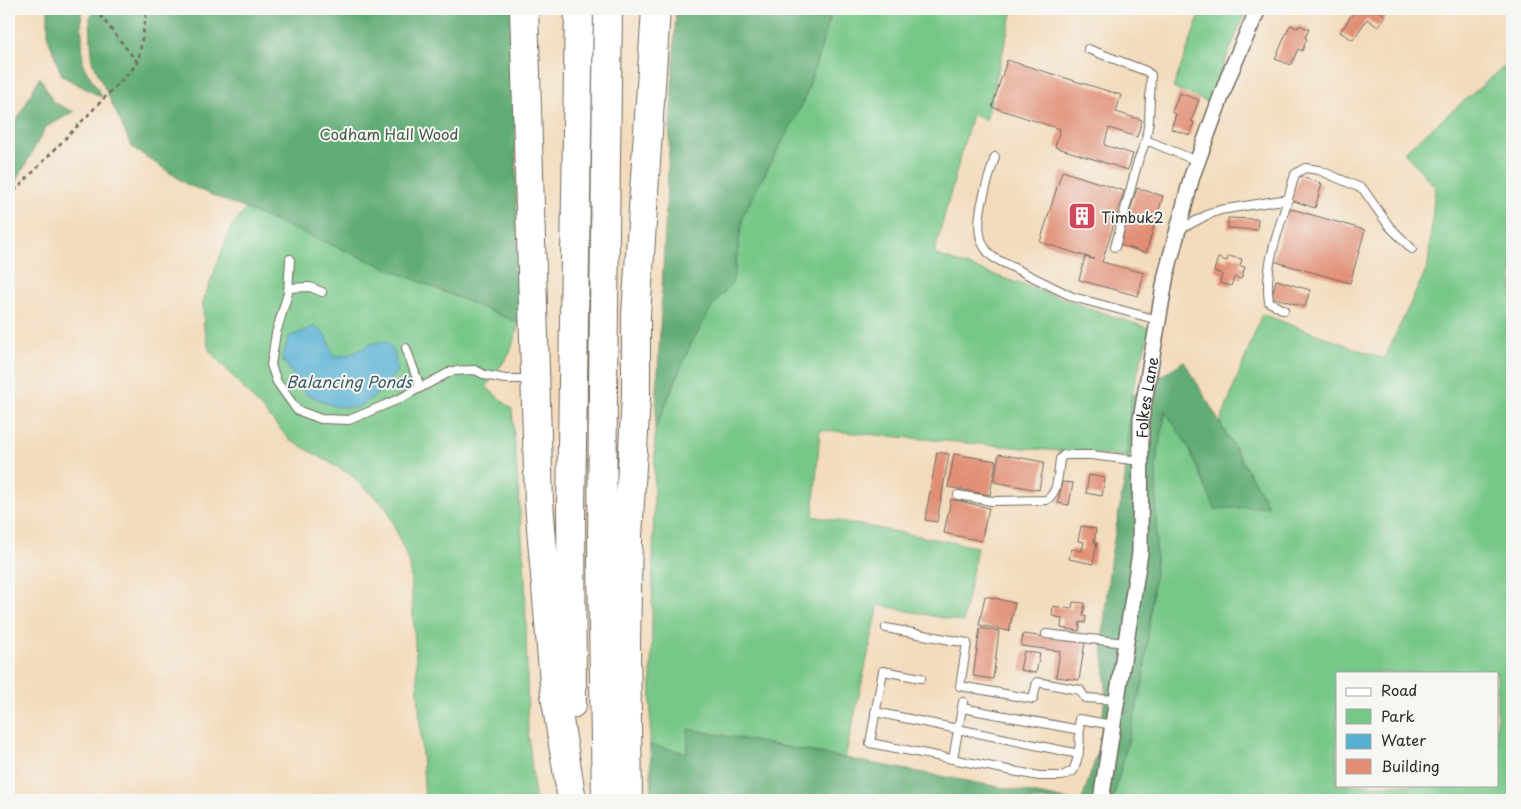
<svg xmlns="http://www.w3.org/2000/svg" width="1521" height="809" font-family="'Playpen Sans',sans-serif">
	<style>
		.green { fill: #77c788; stroke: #51795a; fill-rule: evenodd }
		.forest { fill: #61ac74; stroke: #466c50 }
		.water { fill: #56b0d4; stroke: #406e80 }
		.building { fill: #e18e75 }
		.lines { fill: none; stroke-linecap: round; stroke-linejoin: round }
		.service-casing { stroke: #71695e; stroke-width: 10 }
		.minor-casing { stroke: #71695e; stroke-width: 18 }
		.motorway-casing { stroke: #71695e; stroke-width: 30 }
		.path { stroke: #71695e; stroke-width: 2.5; stroke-dasharray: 4 4; stroke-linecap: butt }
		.service { stroke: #fff; stroke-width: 8 }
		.minor { stroke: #fff; stroke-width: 15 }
		.motorway { stroke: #fff; stroke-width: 28 }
		.labels { text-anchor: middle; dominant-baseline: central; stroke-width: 4; stroke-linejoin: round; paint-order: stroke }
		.park-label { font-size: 15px; fill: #425a47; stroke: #f6f6f2 }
		.poi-label { font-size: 15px; fill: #2b2b2b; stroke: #f6f6f2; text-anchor: start }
		.street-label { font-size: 15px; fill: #2b2b2b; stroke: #f6f6f2 }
		.water-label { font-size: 16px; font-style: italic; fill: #3a5a66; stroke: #f6f6f2 }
	</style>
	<rect width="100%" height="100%" fill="#f6f6f2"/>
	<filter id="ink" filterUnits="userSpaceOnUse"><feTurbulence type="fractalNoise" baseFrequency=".02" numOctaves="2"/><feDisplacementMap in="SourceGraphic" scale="10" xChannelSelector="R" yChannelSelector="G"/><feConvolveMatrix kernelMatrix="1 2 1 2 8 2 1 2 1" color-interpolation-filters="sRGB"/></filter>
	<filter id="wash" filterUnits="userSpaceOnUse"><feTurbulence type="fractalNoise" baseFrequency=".0096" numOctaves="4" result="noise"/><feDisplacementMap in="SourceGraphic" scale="20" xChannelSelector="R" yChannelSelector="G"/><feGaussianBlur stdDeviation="1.12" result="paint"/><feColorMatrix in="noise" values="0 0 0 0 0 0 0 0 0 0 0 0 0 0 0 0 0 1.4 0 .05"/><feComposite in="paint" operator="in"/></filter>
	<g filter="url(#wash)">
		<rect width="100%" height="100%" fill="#f3dbbc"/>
		<!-- green -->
		<path class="green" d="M833,9h180l-27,112 -14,-7 -38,140 216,75 -19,67 -4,61 -307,-27 -7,86 164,31 -14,75 -84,-17 -34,153 -156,-29 -2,24 -35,47 -2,-55 5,-315 35,-84 23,-41 20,-23 10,-67 61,-114z
			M1202,9h45l-39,93 -35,-14z
			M1512,60v489l-5,4 5,5v242h-399l30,-119 13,-118v-98l10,-55 22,36 80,59 -48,-82 42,-109 122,45 44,-93 7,-79 -31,-35zM1337,673h160v112h-160z
			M246,209l273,114 -9,30 -24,34 26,22 13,167 3,154 7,70h-110l-15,-235 -23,-57 -37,-34 -60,-34 -81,-90 -5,-22 -1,-26 28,-75z"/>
		<!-- forest -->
		<path class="forest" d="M48,9h23l10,3 2,53 20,33 -41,-22 -14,-38z
			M96,9h417l6,314 -331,-138 -56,-38 -40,-86 -2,-43z
			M676,9h157l-29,92 -61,114 -10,67 -20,23 -23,41 -35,84z
			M40,77l13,25 21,10 -28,15 -37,68v-60z
			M1184,361l84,145 -53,3 -27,-63 -23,-35 -9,54v98l-13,119 -30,118h-31l18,-55 6,-61 -4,-40 8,-82 15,-84 6,-82z
			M688,729l381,71h-417l-2,-55 37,8z"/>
		<!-- water -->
		<path class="water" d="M315,326l12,11 7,20 20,-4 17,-9 15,-3 8,10 3,20 -14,19 -26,18 -23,-2 -28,-12 -24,-35 7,-22z"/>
		<g id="blocks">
			<!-- building -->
			<path class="building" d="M1356,9h20l10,7 -8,11 -11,-8 -14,21 -13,-8z
				M1290,25l8,3 1,-3 10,4 -4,9 2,1 -5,12 -4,-2 -7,16 -16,-6z
				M1007,60l114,35 -5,17 26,8 -5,17 -28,-9 -5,17 29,9 -5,16 -73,-23 5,-18 -68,-22z
				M1179,93l20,7 -8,21 3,1 -4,13 -19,-6 5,-15 -4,-1z
				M1062,171l62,20 -22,71 42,11 -6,23 -59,-16 6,-23 9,2 -54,-17z
				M1299,176l23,8 -7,24 -24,-8z
				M1137,188l26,8 -17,57 -26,-8z
				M1288,208l77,22 -15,53 -77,-22z
				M1228,218l30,1 -1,11 -29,-2z
				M1228,256l14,3 -2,7 5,1 -4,12 -7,-2 -3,9 -11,-3 2,-9 -8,-3 4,-13 9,3z
				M1276,280l34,10 -5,17 -33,-10z
				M937,452l12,2 -12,68 -12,-2z
				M954,454l42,7 -6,34 -42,-8z
				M999,454l45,8 -5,28 -45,-8z
				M1089,475l16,3 -3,18 -16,-3z
				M1062,482l11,1 -4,22 -11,-2z
				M951,499l38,9 -8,33 -37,-8z
				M1081,526l15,3 -2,14h3l-4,21 -24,-5 3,-10 10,2 2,-9 -6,-1z
				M985,596l30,7 -6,28 -30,-6z
				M1073,602l12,1 -2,13h3l-1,7 -5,-1 -1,9 -18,-3 1,-10 -10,-2 1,-10 19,3z
				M980,628l19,3 -6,48 -20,-3z
				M1023,634l62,8 -6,38 -23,-3 4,-26 -39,-5z
				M1024,651l16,3 -4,19 -16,-3z"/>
		</g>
	</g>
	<g filter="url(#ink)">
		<use href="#blocks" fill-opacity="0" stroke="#71695e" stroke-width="1"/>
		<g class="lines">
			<defs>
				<path id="service" d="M1088,49l58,22 5,4 -2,45 -3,20
					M995,157c-6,21 -21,60 -14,82 2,8 7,14 13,19l79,39 85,23
					M1288,199l7,-25 10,-6 14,2 44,19 26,37 23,23
					M1179,230l28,-15 13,-5 68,-11c-10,33 -24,67 -19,103l15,8
					M1115,247l23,-86 8,-21 51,21
					M290,259l-2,34 -12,40 -5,32 6,17 20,28 24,9 28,1 50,-21 53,-28 23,-1 10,5 20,4h25
					M289,288l21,-1 12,5
					M406,348l14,39
					M958,495l34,6 54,-1c13,-7 12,-28 14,-41l4,-4h27l49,6
					M886,628l81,15 -7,43 73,13 4,-17 43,8 5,8 32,2
					M1046,634l80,9
					M921,678l-38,-7 -13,72 169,33h23l11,-5c8,-18 7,-33 6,-52l34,6
					M962,708l118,22
					M875,712l204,42
					M953,759l10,-57"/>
				<g id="minor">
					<path id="s1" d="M1101,800l39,-247 1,-134 25,-144 26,-99 37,-101 29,-66"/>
				</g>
				<path id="motorway" d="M524,9l15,494 16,192 17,105
					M572,704l-1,-196 8,-499
					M606,800l-4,-238 1,-178 5,-375
					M628,800l-2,-155 2,-109 8,-139v-82l20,-306"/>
			</defs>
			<!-- service casing -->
			<use href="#service" class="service-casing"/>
			<!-- minor casing -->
			<use href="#minor" class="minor-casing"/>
			<!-- motorway casing -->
			<use href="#motorway" class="motorway-casing"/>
			<!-- path -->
			<path class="path" d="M95,9l43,54
				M9,197l129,-134 9,-54"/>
			<!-- service -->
			<use href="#service" class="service"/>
			<!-- minor -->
			<use href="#minor" class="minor"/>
			<!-- motorway -->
			<use href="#motorway" class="motorway"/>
		</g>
	</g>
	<!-- icons -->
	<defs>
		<symbol id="building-square" viewBox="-11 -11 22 22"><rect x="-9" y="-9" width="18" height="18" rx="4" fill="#d1495b" stroke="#f6f6f2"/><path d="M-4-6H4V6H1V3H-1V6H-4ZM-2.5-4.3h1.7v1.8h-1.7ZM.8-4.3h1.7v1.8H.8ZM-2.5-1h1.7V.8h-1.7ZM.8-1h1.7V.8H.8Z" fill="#fff"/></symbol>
	</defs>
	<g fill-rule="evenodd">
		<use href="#building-square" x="1066" y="200" width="32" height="32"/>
	</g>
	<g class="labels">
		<!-- park labels -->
		<g class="park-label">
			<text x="389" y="133">Codham Hall Wood</text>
		</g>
		<!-- poi labels -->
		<g class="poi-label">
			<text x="1101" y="216">Timbuk2</text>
		</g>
		<!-- street labels -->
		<g class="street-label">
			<text stroke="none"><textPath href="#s1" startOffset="406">Folkes Lane</textPath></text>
		</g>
		<!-- water labels -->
		<g class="water-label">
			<text x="349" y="381">Balancing Ponds</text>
		</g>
	</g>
	<!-- margin -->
	<rect width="1521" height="809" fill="none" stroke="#f6f6f2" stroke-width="30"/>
	<!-- legend -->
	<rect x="1336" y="672" width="162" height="115" fill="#f6f6f2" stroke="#a5a5a2"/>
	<rect x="1346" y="688" width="25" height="8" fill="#ffffff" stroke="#a5a5a2"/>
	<text x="1381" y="696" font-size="15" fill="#2b2b2b">Road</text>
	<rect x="1346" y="709" width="25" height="15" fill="#77c788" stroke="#a5a5a2"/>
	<text x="1381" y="722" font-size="15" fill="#2b2b2b">Park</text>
	<rect x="1346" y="734" width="25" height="15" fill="#56b0d4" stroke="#a5a5a2"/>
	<text x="1381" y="746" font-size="15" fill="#2b2b2b">Water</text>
	<rect x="1346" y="759" width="25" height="15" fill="#e18e75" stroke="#a5a5a2"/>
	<text x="1381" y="772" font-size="15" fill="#2b2b2b">Building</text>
</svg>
